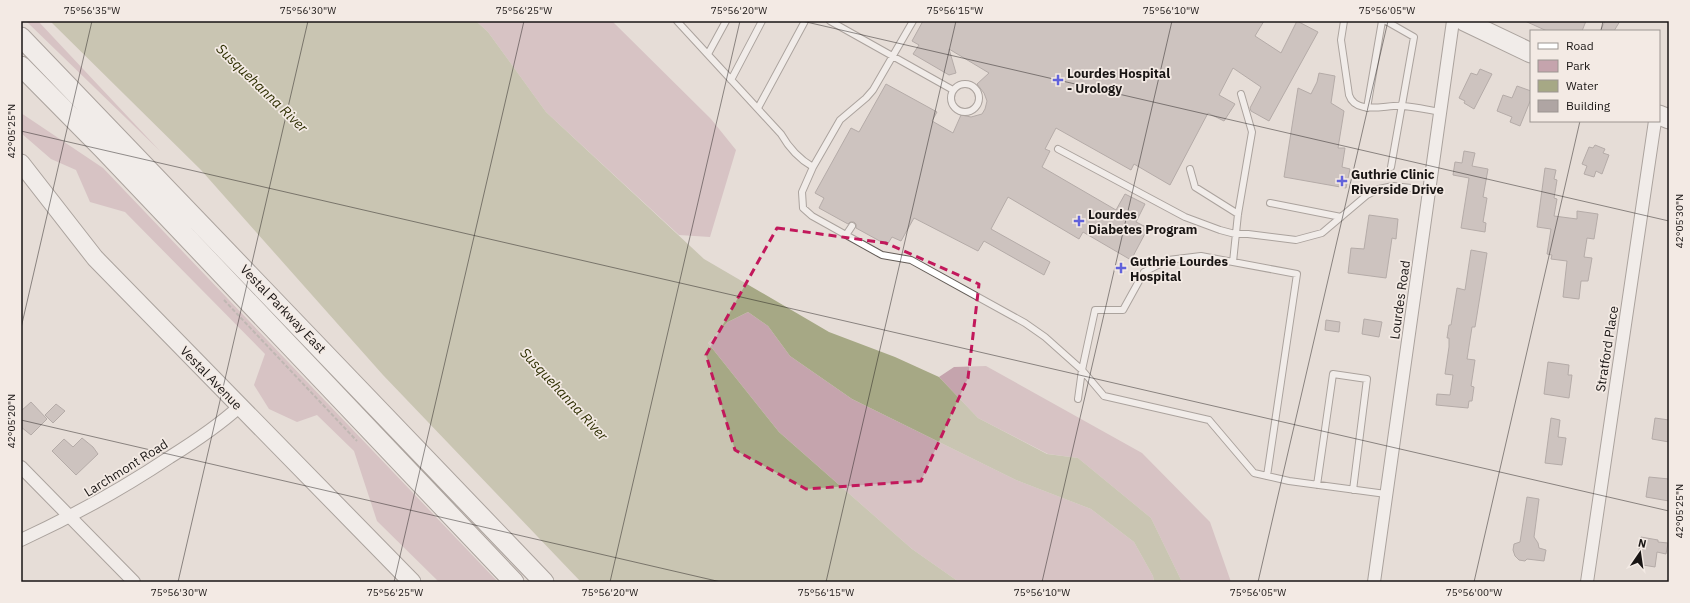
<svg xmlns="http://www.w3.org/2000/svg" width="1690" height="603" font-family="'IBM Plex Sans',sans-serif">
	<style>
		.green { fill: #c5a4ad }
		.water { fill: #a6a885 }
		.building { fill: #afa5a3; stroke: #796f6e }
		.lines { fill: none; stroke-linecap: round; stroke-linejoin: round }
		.lane-casing { stroke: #645d58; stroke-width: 8 }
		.street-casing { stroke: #645d58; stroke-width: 14 }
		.secondary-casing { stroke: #645d58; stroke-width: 19 }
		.primary-casing { stroke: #645d58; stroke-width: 21 }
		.path { stroke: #928b87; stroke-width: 2; stroke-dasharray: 4 2; stroke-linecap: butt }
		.lane { stroke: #fff; stroke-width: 6 }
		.street { stroke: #fff; stroke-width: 12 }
		.secondary { stroke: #fff; stroke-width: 17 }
		.primary { stroke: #fff; stroke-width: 19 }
		.marked { fill: none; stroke: #c2185b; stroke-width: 3; stroke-dasharray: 8 5; stroke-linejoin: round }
		.ticks { fill: none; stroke: #191514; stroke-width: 1; stroke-opacity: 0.45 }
		.poi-dot { fill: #6162db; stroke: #f3eae4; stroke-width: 1.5 }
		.labels { text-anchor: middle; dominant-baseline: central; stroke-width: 3.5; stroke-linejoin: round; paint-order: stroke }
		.poi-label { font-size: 13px; font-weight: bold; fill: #191514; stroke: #f3eae4; text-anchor: start }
		.street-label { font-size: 13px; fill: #191514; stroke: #f3eae4 }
		.water-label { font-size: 14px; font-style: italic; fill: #2e2f02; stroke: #f3eae4 }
		.neatline { fill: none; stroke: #191514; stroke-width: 1.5 }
		.ticks-label { font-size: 10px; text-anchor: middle; fill: #191514 }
	</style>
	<rect width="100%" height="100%" fill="#e6ddd7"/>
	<!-- green -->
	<path class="green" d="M26,21h12l122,130z
		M476,21h136l99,98 25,31 -26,87 -31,-2 -133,-123 -58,-80z
		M21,113l82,55 395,414h-59l-62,-61 -23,-70 -37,-36 -20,7 -28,-13 -15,-24 11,-31 -140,-142 -35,-10 -14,-32 -25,-11 -30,-26z
		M748,312l20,14 22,30 62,43 164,81 75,29 43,33 19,34 1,6h-195l-47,-33 -133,-117 -71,-89 20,-21z
		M986,366l156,87 68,69 21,60h-49l-31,-64 -73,-60 -30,-4 -70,-36 -39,-41 15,-10z"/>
	<!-- water -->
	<path class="water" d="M50,21h426l12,11 58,80 158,147 125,73 66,25 44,20 39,41 69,36 31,4 73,60 31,64h-28l-1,-6 -19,-34 -43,-33 -75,-29 -164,-81 -62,-43 -22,-30 -20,-14 -20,10 -20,21 71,89 133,117 47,33h-378l-198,-207 -182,-205z"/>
	<!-- building -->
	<path class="building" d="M923,21h341l-9,15 26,17 16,-32 21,11 -49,89 -18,-10 -1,-3 11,-21 -28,-19 -14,27 16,9 -11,17 -16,-8 -38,72 -36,-21 -3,6 -75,-42 -11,21 5,2 -8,16 74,43 9,-16 20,10 -9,18 12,6 -17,32 -48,-28 -4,7 -71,-42 -17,32 59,33 -6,13 -60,-34 -6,10 -64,-33 -13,23 -9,-4 -5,8 -31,-17v-4l-2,-2h-4l-2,2 -29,-16 5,-10 -9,-5 36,-65 8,4 27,-48 51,28 -5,9 21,12 8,-18 10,2 11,-3 3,-5 2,-8 -3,-8 -7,-9 12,-11 -40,-24 7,24 -7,2 -36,-21 6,-9 -7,-4z
		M1525,21h61l-4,10h-35z
		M1605,21h15l-6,10h-14z
		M1480,69l12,5 -18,35 -10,-6 1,-2 -6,-3 12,-25 6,2z
		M1319,73l16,3 -4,27 13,8 -6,37h7l-3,19 8,2 -4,19 -62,-11 14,-89 13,6 6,-12z
		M1517,86l14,5v8l-11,27 -10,-4 2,-5 -15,-6 6,-16 9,3z
		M1595,145l10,4 -2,4 6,2 -7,19 -6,-3 -2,6 -10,-3 3,-8 -5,-2 7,-17 4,1z
		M1464,151l11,2 -3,13 16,3 -5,28 4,1 -4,24 3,1 -1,9 -24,-4 8,-50 -16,-3 2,-13 7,1z
		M1545,168l11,2 -2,9 3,1 -3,18 3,1 -3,17 23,3v-8l21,3 -4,25 -7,-1 -3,19 8,1 -4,23h-7l-2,18 -16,-2 4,-36 -16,-2 1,-4 -5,-1 4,-25 -14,-2z
		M1369,215l29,4 -2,20 -4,-1 -6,40 -38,-5 3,-25 13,1z
		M1471,250l16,3 -12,74h-3l-5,32 8,1 -4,26 3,1 -2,14h-3l-1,7 -32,-3 1,-11 13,1 3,-20 -8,-1 4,-27v-9h-2l2,-13h2l6,-37 8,2z
		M1364,319l18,3 -3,15 -17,-3z
		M1326,320l14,2 -1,10 -14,-2z
		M1548,362l21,3 -1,10h4l-3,23 -25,-4z
		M31,402l16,17 -16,16 -10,-8v-16z
		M56,404l9,7 -12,12 -8,-8z
		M1551,418l9,2 -2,17 8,1 -4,27 -17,-2z
		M1655,418l14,2v22l-17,-3z
		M82,438l11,9 5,7 -22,21 -24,-24 12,-12 9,8z
		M1649,477l20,2v22l-23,-4z
		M1527,497l12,2 -5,38 4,6 1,5 7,2 -2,11 -17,-2 -2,2 -6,-1 -4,-4 -2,-6 1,-6 6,-2z
		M1641,537l17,3v2l10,1 -2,11 -9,-2 -2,15 -18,-3z"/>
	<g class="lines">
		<defs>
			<path id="lane" d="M677,21l104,113c8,14 18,25 32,33
				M830,21l123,69
				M913,21l-40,69 -7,8 -26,22 -27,47 -11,25 1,16 9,8 70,39 29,5 114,63 20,14 37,33 -4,29
				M1344,21l-3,19 8,55c7,21 38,9 54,11 13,1 25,4 38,6
				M1386,21l28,16 -23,130
				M708,54l18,-33
				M731,80l31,-59
				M951 98a14 14 0 1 1 28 0a14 14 0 1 1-28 0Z
				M1241,94l11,38 -14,82 -5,48 -32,-6 -33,4 -24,12 -21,38h-28l-13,60 22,26 105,24 45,53 35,8 97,13
				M758,108l47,-87
				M1367,108l15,-87
				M1058,149l127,68 35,13 15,4h13l48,6 26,-7 45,-38 12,-6 14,-3 36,4
				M1190,169l5,18 43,27
				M1270,203l71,14
				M846,235l6,-9
				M1233,262l64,12 -30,202
				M1317,485l16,-111 34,5 -14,111"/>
			<path id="street" d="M21,467l113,115
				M21,540c52,-24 101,-51 149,-83 24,-15 48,-31 69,-50
				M1374,582l79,-561
				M1587,582l68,-461"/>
			<path id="secondary" d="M21,163l74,95 317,324"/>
			<path id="primary" d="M1464,21l67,32
				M21,37l523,545
				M21,66l82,83 411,433
				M1659,115l10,4"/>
		</defs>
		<!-- lane casing -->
		<use href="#lane" class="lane-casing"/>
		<!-- street casing -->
		<use href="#street" class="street-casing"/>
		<!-- secondary casing -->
		<use href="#secondary" class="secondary-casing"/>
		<!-- primary casing -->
		<use href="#primary" class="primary-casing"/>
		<!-- path -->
		<path class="path" d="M224,300l133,141"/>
		<!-- lane -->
		<use href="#lane" class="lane"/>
		<!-- street -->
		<use href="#street" class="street"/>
		<!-- secondary -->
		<use href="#secondary" class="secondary"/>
		<!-- primary -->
		<use href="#primary" class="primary"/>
	</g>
	<!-- marked area -->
	<path d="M0 0H1690V603H0ZM777,228l109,15 93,41 -11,94 -47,103 -115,8 -71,-39 -29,-95z" fill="#e6ddd7" fill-opacity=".55" fill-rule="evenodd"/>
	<path class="marked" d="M777,228l109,15 93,41 -11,94 -47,103 -115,8 -71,-39 -29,-95z"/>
	<!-- ticks -->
	<path class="ticks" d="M802,21l867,200M1601,31l2,-10M21,131l1648,380M21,328l71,-307M21,420l700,162M178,582l130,-561M394,582l130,-561M610,582l130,-561M826,582l130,-561M1042,582l130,-561M1258,582l130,-561M1474,582l106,-461"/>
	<!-- markers -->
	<g class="poi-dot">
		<path d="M1056 74h4v4h4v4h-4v4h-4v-4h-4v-4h4z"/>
		<path d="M1340 175h4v4h4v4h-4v4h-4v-4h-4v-4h4z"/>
		<path d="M1077 215h4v4h4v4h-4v4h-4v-4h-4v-4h4z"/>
		<path d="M1119 262h4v4h4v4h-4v4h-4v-4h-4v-4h4z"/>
	</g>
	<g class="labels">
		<!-- poi labels -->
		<g class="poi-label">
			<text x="1067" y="73">Lourdes Hospital<tspan x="1067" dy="15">- Urology</tspan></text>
			<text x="1351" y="174">Guthrie Clinic<tspan x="1351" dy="15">Riverside Drive</tspan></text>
			<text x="1088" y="214">Lourdes<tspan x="1088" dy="15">Diabetes Program</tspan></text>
			<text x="1130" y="261">Guthrie Lourdes<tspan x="1130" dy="15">Hospital</tspan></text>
		</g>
		<!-- street labels -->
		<g class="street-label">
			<text transform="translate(1400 300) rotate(-82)">Lourdes Road</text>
			<text transform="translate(283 309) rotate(46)">Vestal Parkway East</text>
			<text transform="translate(1607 349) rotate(-81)">Stratford Place</text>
			<text transform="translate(211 378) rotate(46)">Vestal Avenue</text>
			<text transform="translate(126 468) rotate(-32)">Larchmont Road</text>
		</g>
		<!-- water labels -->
		<g class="water-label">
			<text transform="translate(262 88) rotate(44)">Susquehanna River</text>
			<text transform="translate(564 394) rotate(47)">Susquehanna River</text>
		</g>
	</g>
	<!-- border -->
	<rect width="1690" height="603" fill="none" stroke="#f3eae4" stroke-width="44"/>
	<!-- legend -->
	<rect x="1530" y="30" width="130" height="92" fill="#f3eae4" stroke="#9c9591"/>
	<rect x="1538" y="43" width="20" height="6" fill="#ffffff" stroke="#9c9591"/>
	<text x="1566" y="50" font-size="12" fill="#191514">Road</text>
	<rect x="1538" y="60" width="20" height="12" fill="#c5a4ad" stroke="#9c9591"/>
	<text x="1566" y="70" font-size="12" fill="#191514">Park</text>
	<rect x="1538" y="80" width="20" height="12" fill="#a6a885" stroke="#9c9591"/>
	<text x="1566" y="90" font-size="12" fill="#191514">Water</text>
	<rect x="1538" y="100" width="20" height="12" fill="#afa5a3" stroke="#9c9591"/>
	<text x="1566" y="110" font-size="12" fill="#191514">Building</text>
	<!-- north arrow -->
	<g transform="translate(1640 553) rotate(13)" stroke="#f3eae4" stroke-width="3" paint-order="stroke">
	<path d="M0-3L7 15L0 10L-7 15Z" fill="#191514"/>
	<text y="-6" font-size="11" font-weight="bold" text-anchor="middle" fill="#191514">N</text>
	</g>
	<rect x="22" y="22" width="1646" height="559" class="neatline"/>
	<g class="ticks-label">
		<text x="92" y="14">75°56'35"W</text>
		<text x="308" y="14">75°56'30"W</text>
		<text x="524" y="14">75°56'25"W</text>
		<text x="739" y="14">75°56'20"W</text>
		<text x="955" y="14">75°56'15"W</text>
		<text x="1171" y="14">75°56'10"W</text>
		<text x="1387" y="14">75°56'05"W</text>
		<text transform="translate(11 131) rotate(-90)" y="4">42°05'25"N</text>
		<text transform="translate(1679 221) rotate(-90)" y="4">42°05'30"N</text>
		<text transform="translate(11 421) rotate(-90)" y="4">42°05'20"N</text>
		<text transform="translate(1679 511) rotate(-90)" y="4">42°05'25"N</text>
		<text x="179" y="596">75°56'30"W</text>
		<text x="395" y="596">75°56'25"W</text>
		<text x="610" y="596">75°56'20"W</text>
		<text x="826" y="596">75°56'15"W</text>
		<text x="1042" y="596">75°56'10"W</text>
		<text x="1258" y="596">75°56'05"W</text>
		<text x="1474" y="596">75°56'00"W</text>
	</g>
</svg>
